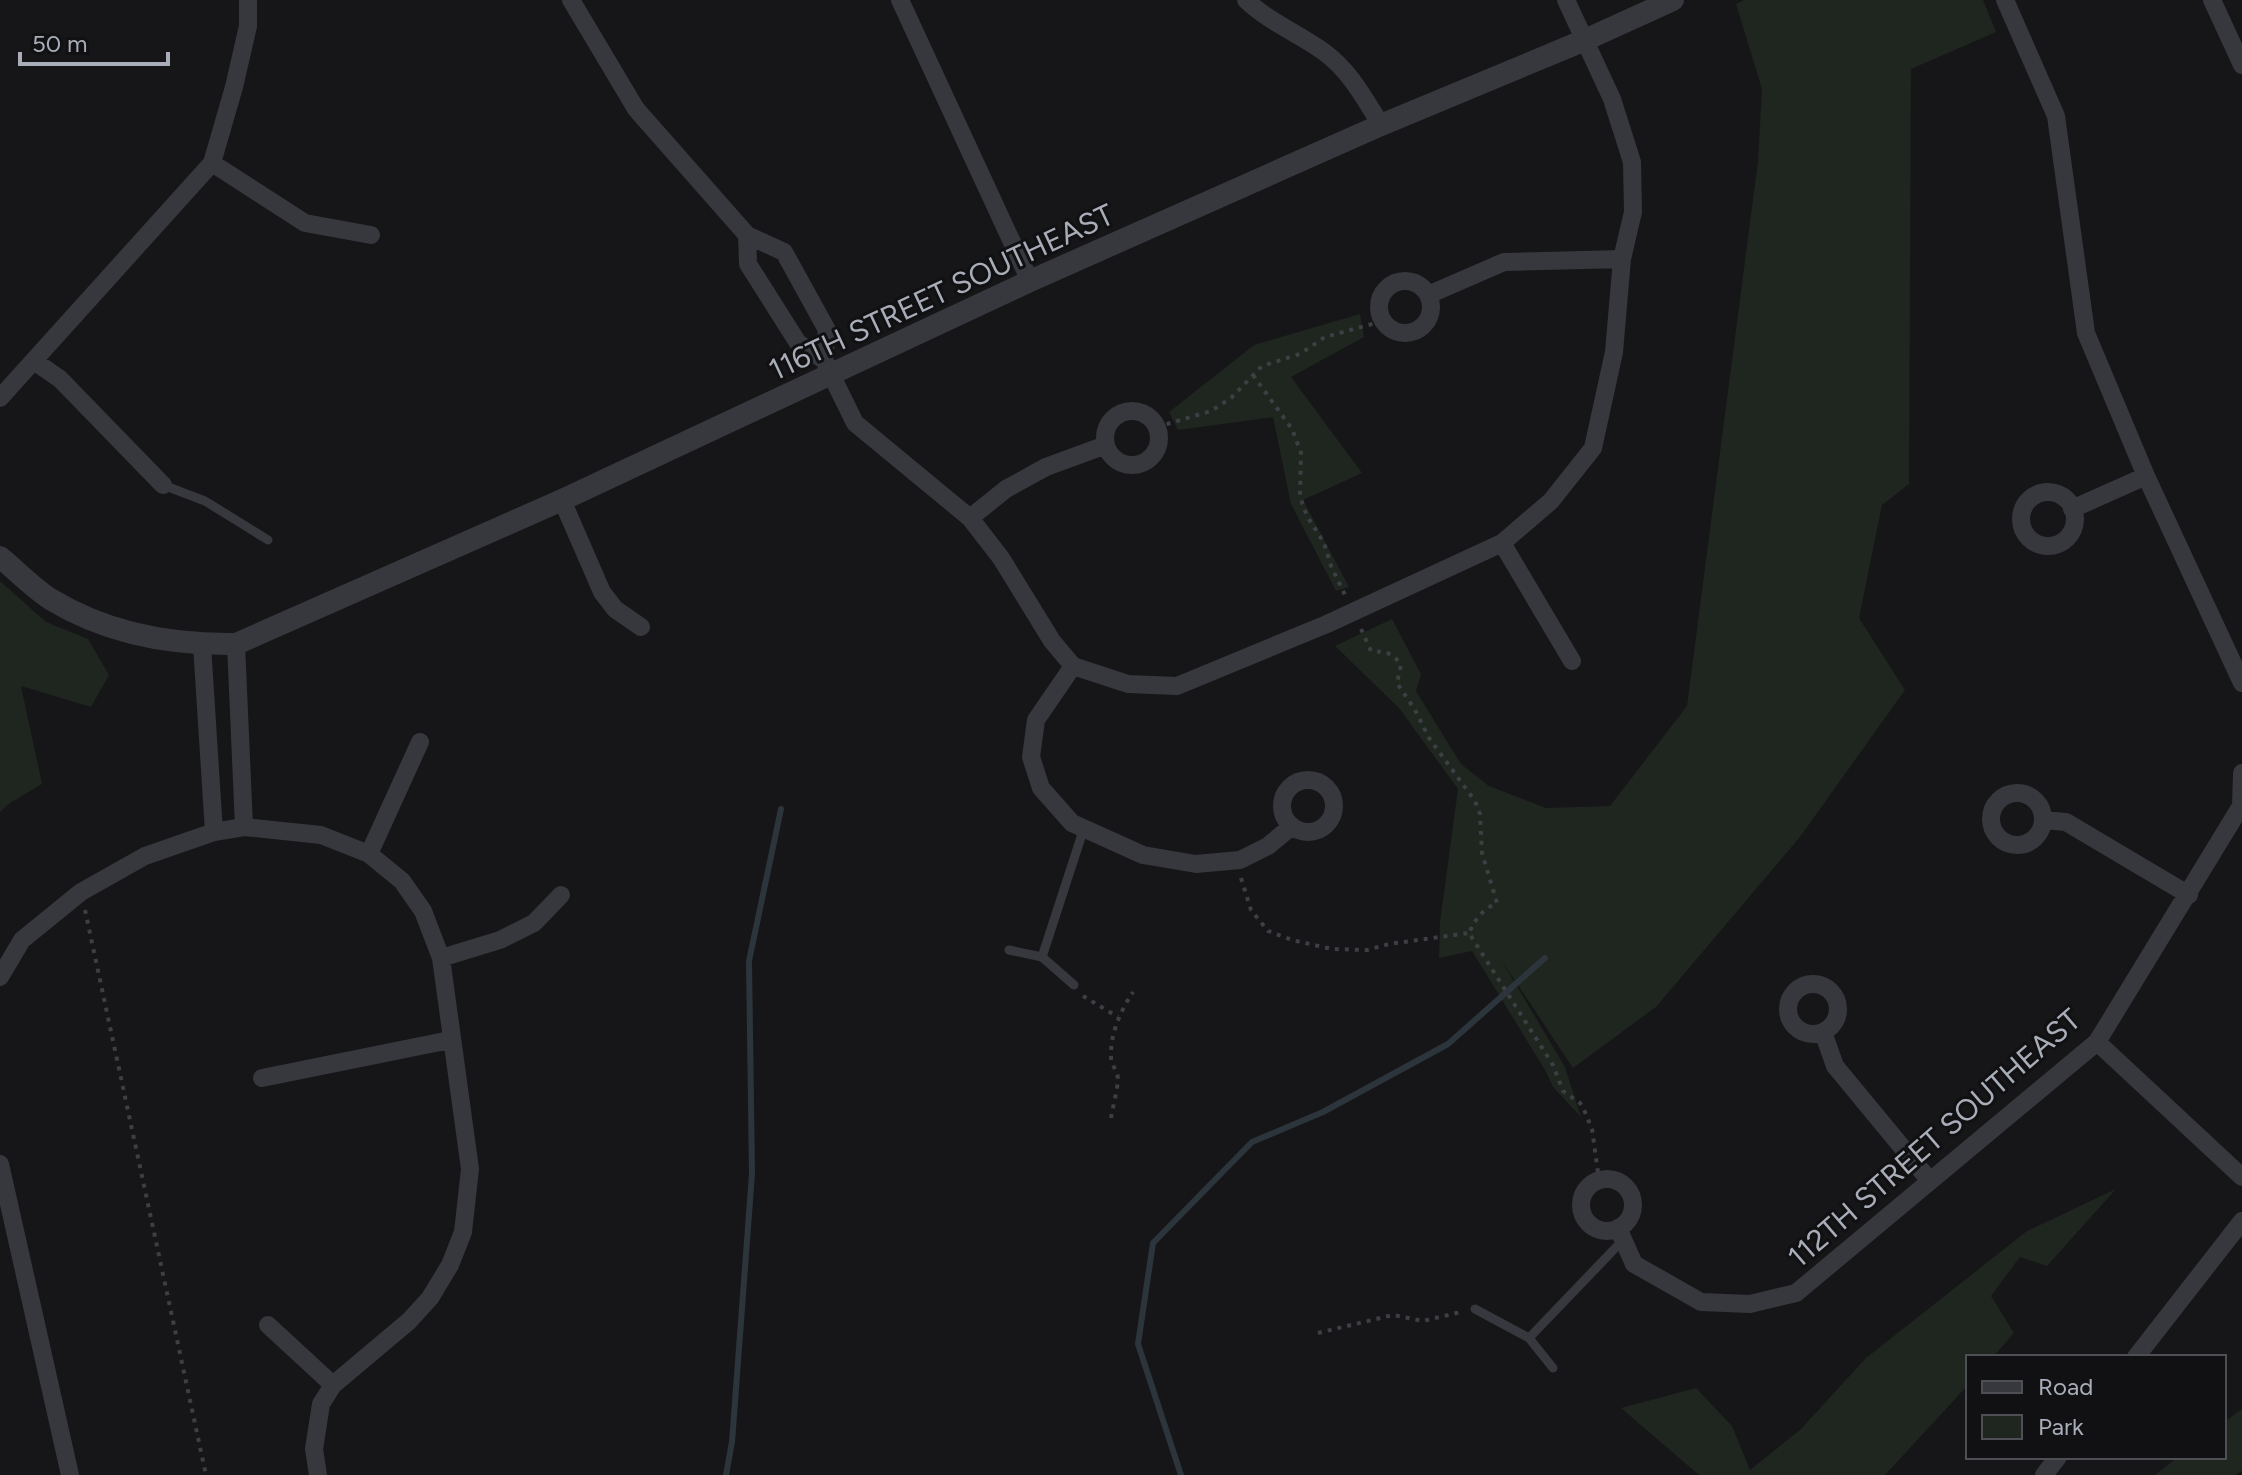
<svg xmlns="http://www.w3.org/2000/svg" width="2242" height="1475" font-family="Figtree,sans-serif">
	<style>
		.green { fill: #1e261f }
		.lines { fill: none; stroke-linecap: round; stroke-linejoin: round }
		.stream { stroke: #2c353c; stroke-width: 6 }
		.path { stroke: #3d3f44; stroke-width: 4; stroke-dasharray: 4 6; stroke-linecap: butt }
		.service { stroke: #37383d; stroke-width: 9 }
		.minor { stroke: #37383d; stroke-width: 18 }
		.tertiary { stroke: #37383d; stroke-width: 22 }
		.labels { text-anchor: middle; dominant-baseline: central; stroke-width: 6; stroke-linejoin: round; paint-order: stroke }
		.street-label { font-size: 30px; fill: #a8adb8; stroke: #111113 }
	</style>
	<rect width="100%" height="100%" fill="#161618"/>
	<!-- green -->
	<path class="green" d="M1744,0h239l13,32 -85,37 -2,415 -27,21 -23,113 46,72 -105,147 -144,170 -83,61 -73,-110 65,109 16,50 -28,-30 -8,-17 -73,-119 -33,7 1,-36 18,-133 -59,-81 -64,-62 57,-27 29,55 -5,17 45,73 28,22 57,22 64,-2 77,-100 71,-545 4,-72 -26,-85z
		M1360,314l4,23 -73,40 71,96 -59,27 46,87 -13,4 -45,-87 -18,-87 -95,13 -9,-18 85,-67z
		M0,581l46,41 42,17 21,36 -18,32 -70,-21 21,98 -32,19 -10,9z
		M2116,1189l-69,77 -27,-9 -29,39 23,37 -21,24h-25v28l-83,90h-186l-78,-67 75,-20 36,38 18,44 50,-40 66,-72 161,-127z
		M2242,1409v62l-7,4h-80l23,-18h46v-35z"/>
	<g class="lines">
		<!-- stream -->
		<path class="stream" d="M726,1475l6,-33 20,-268 -3,-213 32,-152
			M1181,1475l-43,-131 15,-101 99,-101 71,-30 125,-68 97,-86"/>
		<!-- path -->
		<path class="path" d="M1253,375l39,54 9,24 -1,44 7,19 17,27 7,23 14,29
			M1157,427l54,-16 20,-13 31,-32 38,-12 25,-17 58,-16
			M1361,629l10,22c15,1 21,1 30,14l-4,18 18,27 14,28 46,63 5,13 2,39 15,50c-15,7 -21,15 -28,30l84,132 10,26 17,12 5,9 7,17 7,51
			M1241,878l10,32 17,21 24,9 40,9 35,1 22,-6 80,-11
			M85,910l121,565
			M1083,996l35,21
			M1111,1118c2,-12 6,-26 7,-38 0,-9 -7,-15 -7,-23 -1,-23 10,-47 22,-65
			M1318,1333l75,-18 30,6 38,-9"/>
		<!-- service -->
		<path class="service" d="M163,485l42,16 63,39
			M1009,950l33,7 32,28
			M1042,957l42,-129
			M1475,1309l54,29 24,30
			M1529,1338l94,-98"/>
		<!-- minor -->
		<path class="minor" d="M571,0l65,109 111,126 37,17 43,78 -3,30
			M900,0l130,281
			M1246,0c23,22 53,34 78,52 26,19 40,46 57,73
			M2005,0l51,116 30,217 60,143 96,207
			M2212,0l30,65
			M212,163l93,60 66,12
			M747,235l1,29 50,79 26,17 31,63 115,95 31,40 51,83 21,25
			M1379 307a26 26 0 1 1 52 0a26 26 0 1 1-52 0Z
			M1428,295l76,-33 118,-3
			M34,361l26,18 103,106
			M0,398l212,-235 22,-76 14,-61v-26
			M1105 438a27 27 0 1 1 54 0a27 27 0 1 1-54 0Z
			M2021 519a27 27 0 1 1 54 0a27 27 0 1 1-54 0Z
			M562,500l40,92 13,17 26,18
			M2072,509l74,-33
			M970,518l36,-29 40,-22 60,-22
			M1502,543l70,118
			M236,644l8,183
			M202,645l12,187
			M1073,666l55,18 49,2 150,-62 175,-81 49,-42 42,-53 21,-96 8,-93 11,-47 -1,-50 -20,-63 -46,-99
			M1073,666l-37,54 -5,37 10,31 31,35 71,32 53,9 44,-4 28,-14 24,-20
			M1282 806a26 26 0 1 1 52 0a26 26 0 1 1-52 0Z
			M1991 819a26 26 0 1 1 52 0a26 26 0 1 1-52 0Z
			M2043,820l23,2 123,73
			M369,854l51,-112
			M441,958l59,-18 34,-17 27,-28
			M0,977l22,-37 59,-48 64,-36 69,-24 30,-5 77,8 48,19 33,27 21,30 18,47 29,211 -7,63 -13,33 -20,33 -21,23 -76,64 -12,19 -7,45 4,26
			M1788 1009a25 25 0 1 1 50 0a25 25 0 1 1-50 0Z
			M1823,1032l12,34 95,115
			M2097,1042l145,135
			M262,1078l188,-38
			M0,1164l70,311
			M1581 1205a26 26 0 1 1 52 0a26 26 0 1 1-52 0Z
			M1618,1228l16,36 67,38 49,2 46,-11 301,-251 144,-236 1,-33
			M268,1325l65,60
			M2136,1357l106,-136
			M2044,1475l14,-18"/>
		<!-- tertiary -->
		<path class="tertiary" d="M0,557c17,14 34,32 52,43 56,34 120,45 184,44l326,-144 468,-219 351,-156 204,-85 88,-40"/>
	</g>
	<g class="labels">
		<!-- street labels -->
		<g class="street-label">
			<text transform="translate(941 292) rotate(-25)">116TH STREET SOUTHEAST</text>
			<text transform="translate(1934 1138) rotate(-41)">112TH STREET SOUTHEAST</text>
		</g>
	</g>
	<!-- legend -->
	<rect x="1966" y="1355" width="260" height="104" fill="#111113" stroke="#4d4f55" stroke-width="2"/>
	<rect x="1982" y="1381" width="40" height="12" fill="#37383d" stroke="#4d4f55" stroke-width="2"/>
	<text x="2038" y="1395" font-size="24" fill="#a8adb8">Road</text>
	<rect x="1982" y="1415" width="40" height="24" fill="#1e261f" stroke="#4d4f55" stroke-width="2"/>
	<text x="2038" y="1435" font-size="24" fill="#a8adb8">Park</text>
	<!-- scale -->
	<path d="M20 52v12h148v-12" fill="none" stroke="#a8adb8" stroke-width="4"/>
	<text x="32" y="52" font-size="24" fill="#a8adb8" stroke="#111113" stroke-width="6" paint-order="stroke">50 m</text>
</svg>
